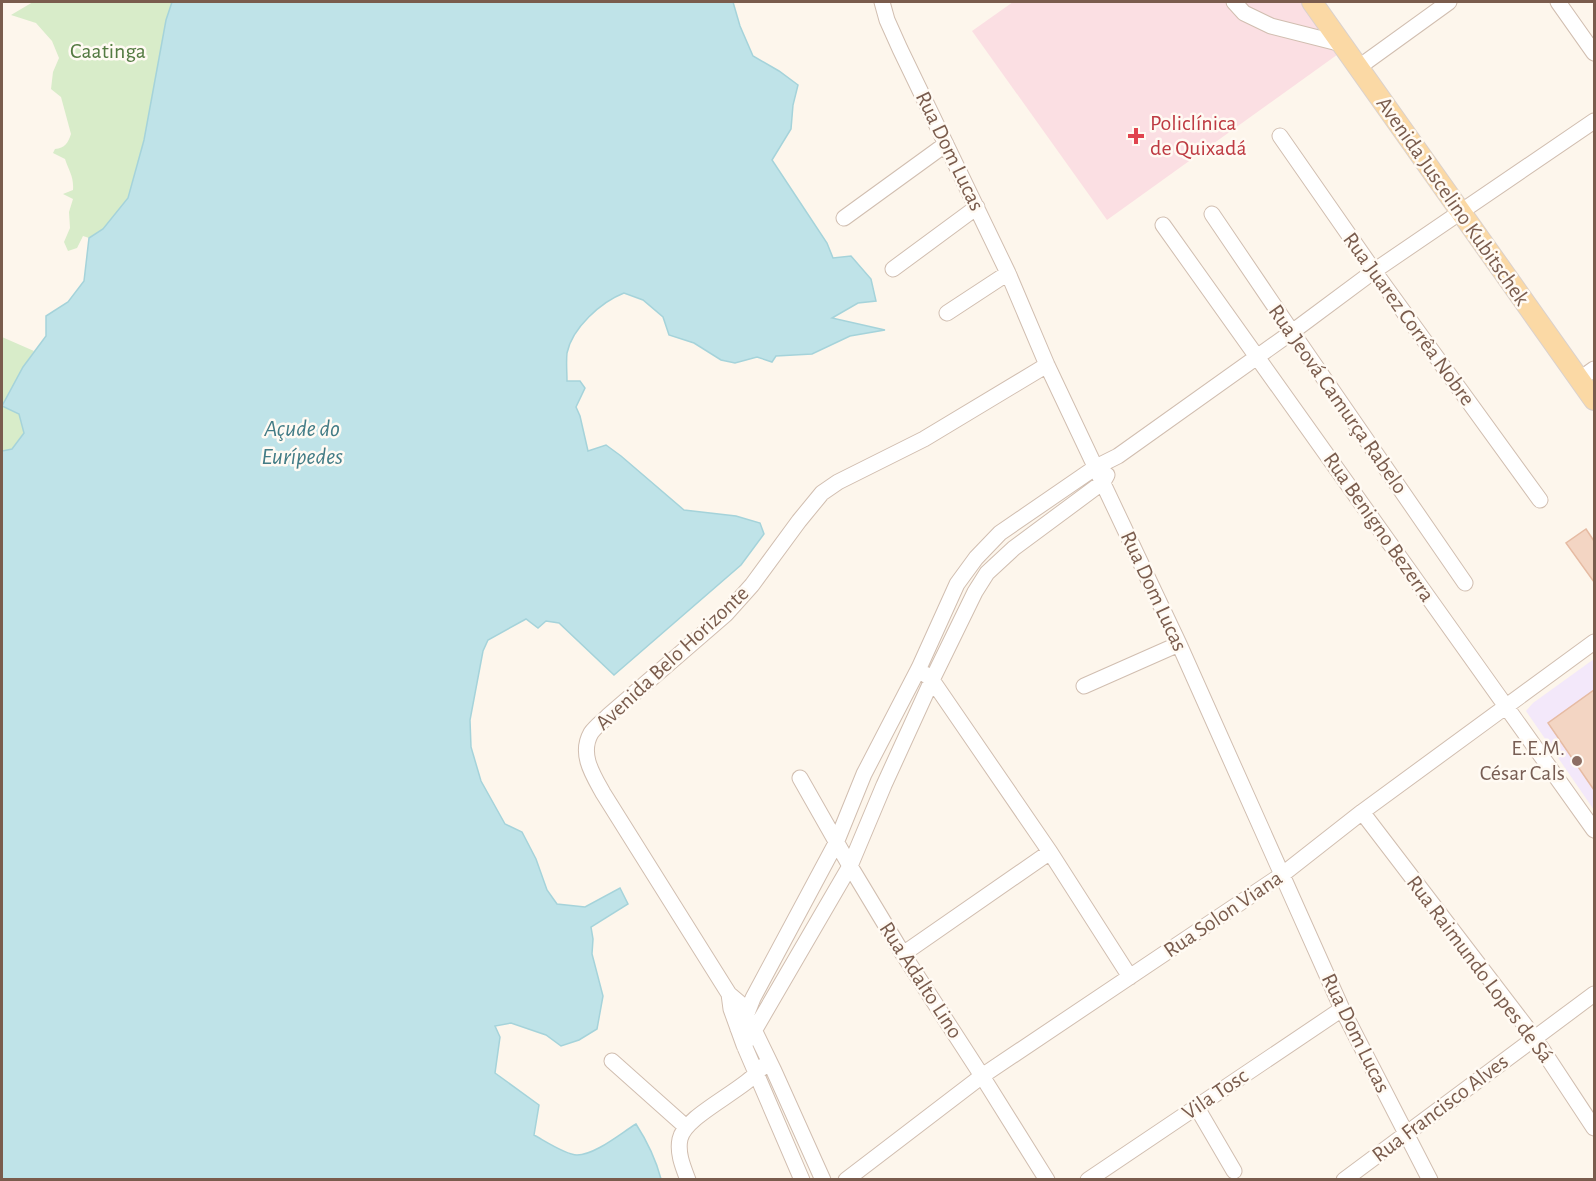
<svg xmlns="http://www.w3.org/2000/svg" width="1596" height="1181" font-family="'Alegreya Sans',sans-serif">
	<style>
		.education { fill: #f3e8fa }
		.medical { fill: #fbdfe3 }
		.green { fill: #d8ecc9 }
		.water { fill: #bfe3e8; stroke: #a5d3da; stroke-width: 1.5 }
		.building { fill: #f3d5c3; stroke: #e6bba3; stroke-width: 1.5 }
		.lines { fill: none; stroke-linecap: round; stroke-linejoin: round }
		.minor-casing { stroke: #d1beb0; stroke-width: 17 }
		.major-casing { stroke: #dad1cd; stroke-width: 22 }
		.minor { stroke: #fff; stroke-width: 15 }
		.major { stroke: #fbd9a5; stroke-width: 20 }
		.health-dot { fill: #e0444e; stroke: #fffaf3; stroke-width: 2 }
		.education-dot { fill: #8d6e63; stroke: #fffaf3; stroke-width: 2 }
		.labels { text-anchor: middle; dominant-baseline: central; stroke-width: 5; stroke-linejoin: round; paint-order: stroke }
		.park-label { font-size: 22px; fill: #537a41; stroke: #fffaf3 }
		.health-label { font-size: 22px; fill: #be3a42; stroke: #fffaf3; text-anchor: start }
		.street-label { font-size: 22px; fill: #7a5c4d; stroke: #fffaf3 }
		.education-label { font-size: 22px; fill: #785e54; stroke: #fffaf3; text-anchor: end }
		.water-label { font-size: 24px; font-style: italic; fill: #437c86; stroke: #fffaf3 }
	</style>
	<rect width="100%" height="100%" fill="#fdf6ec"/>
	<!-- education -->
	<path class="education" d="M1594,659v151l-68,-99 7,-8z"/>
	<!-- medical -->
	<path class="medical" d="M1013,2h292l36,50 -234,168 -135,-189z"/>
	<!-- green -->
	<path class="green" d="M33,2h139l-6,18 -22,120 -16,58 -25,31 -14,9 -6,-2 -6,12 -9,3 -4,-9 6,-14 -1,-16 4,-13 -10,-5 10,-4c1,-13 -4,-19 -8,-31l-12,-6 2,-4c10,-1 13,-6 16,-15l-10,-37 -10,-8 2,-17 6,-14 -7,-17 -16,-18 -25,-8z
		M2,337l32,14 -11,16 -21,39 17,7 5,20 -12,16 -10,2z"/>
	<!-- water -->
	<path class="water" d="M172,2h561l7,24 13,30 26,15 19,14 -5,20 -2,24 -19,31 55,83 6,15 18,-2 20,23 5,22 -18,2 -26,15 53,12 -35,6 -38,18 -36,2 -4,6 -15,-5 -22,6 -14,-3 -27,-17 -25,-8 -6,-18 -20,-17 -19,-7c-23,9 -52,35 -57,60 -1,9 0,19 0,28h13l5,7 -9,19 4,9 8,35 18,-6 15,11 63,54 52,6 24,7 4,11 -23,31 -127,110 -55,-52 -13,-2 -8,7 -12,-9 -38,21 -5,11 -13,69 1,27 10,34 24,43 17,8 14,27 11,31 10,14 28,3 35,-19 8,16 -37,23 2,12 -1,15 11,42 -6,33 -18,11 -18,6 -15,-11 -35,-12 -16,3 5,11 -5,36 44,32 -5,30c11,6 32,20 43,20 18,0 44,-22 59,-31 11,17 20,36 25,55h-659v-728l10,-2 12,-16 -5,-19 -17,-8 21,-39 23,-31v-20l22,-14 16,-21 5,-43 14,-9 25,-31 16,-58 22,-120z"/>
	<!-- building -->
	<path class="building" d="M1586,529l8,12v41l-28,-39z
		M1594,690v100l-46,-67z"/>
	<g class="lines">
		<defs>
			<path id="minor" d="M882,2l5,18 13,29 108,224 39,92 132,279 163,365 88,171
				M1234,2l10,11 27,13 71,18
				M1558,2l36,51
				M1359,67l90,-65
				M1280,136l94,135 166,229
				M1212,214l80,118 173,251
				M844,218l102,-74
				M1163,225l431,605
				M893,269l84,-62
				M947,313l61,-40
				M1580,379l14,-10
				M925,674l7,6 118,172 80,125
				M1084,686l95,-42
				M800,778l50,88 53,88 79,122 65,104
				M1362,812l172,225 60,91
				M903,954l147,-102
				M729,994l2,15 13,36 58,135
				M738,1029l8,-13 7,-18 83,-155 28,-69 55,-106 38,-84 19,-26 24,-25 96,-66 22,-11 174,-124 82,-61 220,-150
				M744,1045l10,-14 96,-165 34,-81 48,-105 43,-88 12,-19 27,-25 89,-66 4,-7
				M612,1061l74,66
				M1196,1106l38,65
				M688,1180c-5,-13 -11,-27 -8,-41 5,-24 66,-49 83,-73
				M823,1180l-49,-109 -32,-66 -13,-11 -126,-201c-10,-18 -24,-39 -12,-60 4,-6 12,-12 17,-17l118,-102 26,-29 47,-64 23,-28 16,-11 86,-43 123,-74
				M846,1180l136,-104 301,-202 79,-62 232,-170
				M1088,1180l254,-171
				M1344,1180l250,-186"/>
			<path id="major" d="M1312,2l282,398"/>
		</defs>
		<!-- minor casing -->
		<use href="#minor" class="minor-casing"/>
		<!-- major casing -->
		<use href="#major" class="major-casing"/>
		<!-- minor -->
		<use href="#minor" class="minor"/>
		<!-- major -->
		<use href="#major" class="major"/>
	</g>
	<!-- markers -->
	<path class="health-dot" d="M1133 127h6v6h6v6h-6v6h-6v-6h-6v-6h6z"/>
	<circle class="education-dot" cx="1577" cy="761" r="6"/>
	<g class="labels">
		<!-- park labels -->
		<g class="park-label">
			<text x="108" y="51">Caatinga</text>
		</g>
		<!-- health labels -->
		<g class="health-label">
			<text x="1150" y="123">Policlínica<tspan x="1150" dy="25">de Quixadá</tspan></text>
		</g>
		<!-- street labels -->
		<g class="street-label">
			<text transform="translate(950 151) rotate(64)">Rua Dom Lucas</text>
			<text transform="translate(1453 201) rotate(55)">Avenida Juscelino Kubitschek</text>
			<text transform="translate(1409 319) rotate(54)">Rua Juarez Corrêa Nobre</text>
			<text transform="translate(1338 399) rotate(55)">Rua Jeová Camurça Rabelo</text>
			<text transform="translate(1379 527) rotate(55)">Rua Benigno Bezerra</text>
			<text transform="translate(1154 591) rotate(65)">Rua Dom Lucas</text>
			<text transform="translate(672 658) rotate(-43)">Avenida Belo Horizonte</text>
			<text transform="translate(1223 914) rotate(-34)">Rua Solon Viana</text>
			<text transform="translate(1480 969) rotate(53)">Rua Raimundo Lopes de Sá</text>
			<text transform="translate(921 980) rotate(57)">Rua Adalto Lino</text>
			<text transform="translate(1356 1033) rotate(64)">Rua Dom Lucas</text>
			<text transform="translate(1215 1094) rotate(-34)">Vila Tosc</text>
			<text transform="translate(1440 1108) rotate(-37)">Rua Francisco Alves</text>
		</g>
		<!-- education labels -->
		<g class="education-label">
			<text x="1565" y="748">E.E.M.<tspan x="1565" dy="25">César Cals</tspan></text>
		</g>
		<!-- water labels -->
		<g class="water-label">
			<text x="302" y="429">Açude do<tspan x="302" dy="28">Eurípedes</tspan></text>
		</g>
	</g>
	<!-- border -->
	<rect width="1596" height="1181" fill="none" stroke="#7a5c4d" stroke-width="6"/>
</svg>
